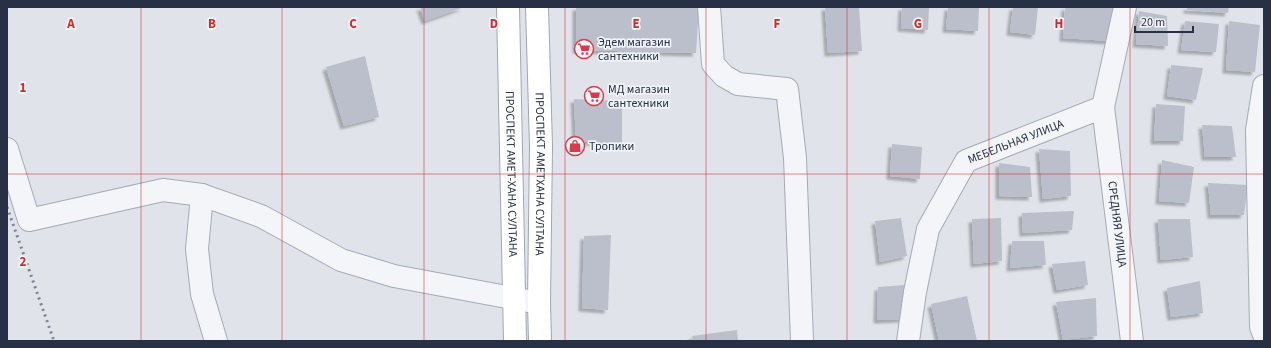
<svg xmlns="http://www.w3.org/2000/svg" width="1271" height="348" font-family="'Source Sans 3',sans-serif">
	<style>
		.building { fill: #babfcb; filter: url(#shadow) }
		.lines { fill: none; stroke-linecap: round; stroke-linejoin: round }
		.minor-casing { stroke: #a5aab5; stroke-width: 24 }
		.major-casing { stroke: #9ea7b7; stroke-width: 24 }
		.minor { stroke: #f3f5f8; stroke-width: 22 }
		.major { stroke: #fff; stroke-width: 22 }
		.rail { stroke: #788295; stroke-width: 3; stroke-dasharray: 2 4; stroke-linecap: butt }
		.grid { fill: none; stroke: #d62828; stroke-width: 1; stroke-opacity: 0.55 }
		.labels { text-anchor: middle; dominant-baseline: central; stroke-width: 3.5; stroke-linejoin: round; paint-order: stroke }
		.poi-label { font-size: 12px; fill: #273044; stroke: #f0f3f8; text-anchor: start }
		.street-label { font-size: 12px; fill: #273044; stroke: #f0f3f8 }
		.grid-label { font-size: 13px; text-anchor: middle; font-weight: bold; fill: #d62828; stroke: #f0f3f8; stroke-width: 3.5; stroke-linejoin: round; paint-order: stroke }
	</style>
	<defs>
		<filter id="shadow"><feDropShadow dx="-3.5" dy="3.5" stdDeviation="1" flood-color="#0004"/></filter>
	</defs>
	<rect width="100%" height="100%" fill="#e0e4ea"/>
	<!-- building -->
	<path class="building" d="M420,7h44l-39,14z
		M576,7h123l-3,46 -120,-3z
		M825,7h34l3,44 -34,2z
		M902,7h27l-1,23 -27,-2z
		M948,7h31l-1,24 -32,-2z
		M1013,7h25l-3,28 -25,-3z
		M1065,7h48l-3,34 -47,-3z
		M1187,7h42l-1,6 -41,-3z
		M1139,11l28,5 1,30 -32,-2z
		M1185,21l34,3 -3,28 -35,-2z
		M1229,21l31,4 -5,47 -29,-2z
		M365,56l14,61 -35,9 -18,-59z
		M1171,65l32,3 -7,32 -29,-4z
		M574,99l48,2v43l-46,-3z
		M1156,104l29,2 -2,35h-29z
		M1202,125l30,1 4,31h-31z
		M892,144l30,3 -2,32 -30,-3z
		M1039,149l31,2 1,45 -28,3z
		M1162,160l32,7 -5,36 -30,-2z
		M999,163l31,4 2,30 -33,-1z
		M1208,183l40,2 -4,30h-33z
		M1074,211l-2,19 -49,3 -1,-20z
		M901,218l6,38 -27,6 -5,-41z
		M1001,218l1,43 -28,3 -2,-45z
		M1158,219h32l3,38 -32,3z
		M611,235l-3,75 -26,-2 2,-72z
		M1012,241h32l2,24 -36,3z
		M1085,261l3,24 -31,5 -5,-26z
		M1200,281l3,32 -32,4 -4,-29z
		M904,285l-1,34 -26,1 1,-33z
		M967,296l10,45h-38l-8,-37z
		M1096,298l1,38 -34,4 -7,-38z
		M737,330l1,11h-45l-1,-5z"/>
	<g class="lines">
		<defs>
			<g id="minor">
				<path d="M709,7l4,57 11,12 14,8 49,5 8,69 7,183"/>
				<path d="M1264,86l-7,44 4,197 3,8"/>
				<path id="s1" d="M1103,107l29,234"/>
				<path d="M7,149l22,71 134,-30 39,5 59,21 80,44 53,16 145,27"/>
				<path d="M202,195l-5,54 5,45 14,47"/>
				<path id="s2" d="M908,341l7,-49 13,-63 38,-68 137,-54 22,-100"/>
			</g>
			<g id="major">
				<path id="s3" d="M508,7l7,334"/>
				<path id="s4" d="M537,7l4,139 -2,157 1,38"/>
			</g>
		</defs>
		<!-- minor casing -->
		<use href="#minor" class="minor-casing"/>
		<!-- major casing -->
		<use href="#major" class="major-casing"/>
		<!-- minor -->
		<use href="#minor" class="minor"/>
		<!-- major -->
		<use href="#major" class="major"/>
		<!-- rail -->
		<path class="rail" d="M7,207l47,134"/>
	</g>
	<!-- grid -->
	<path class="grid" d="M141,7v334M282,7v334M424,7v334M565,7v334M706,7v334M847,7v334M989,7v334M1130,7v334M7,174h1257"/>
	<!-- icons -->
	<defs>
		<symbol id="supermarket-ring" viewBox="-11 -11 22 22"><circle r="9.5" fill="#f0f3f8" stroke="#da3b4b" stroke-width="1.5"/><path d="M-6-5.5h2.5l.6 2H6L4.5 2H-2.5L-4.4-4H-6ZM-1.5 3.2a1.3 1.3 0 1 0 .1 0ZM3 3.2a1.3 1.3 0 1 0 .1 0Z" fill="#da3b4b"/></symbol>
		<symbol id="shop-ring" viewBox="-11 -11 22 22"><circle r="9.5" fill="#f0f3f8" stroke="#da3b4b" stroke-width="1.5"/><path d="M-5-2.5h2.3a2.7 3.5 0 0 1 5.4 0H5L5.5 6h-11ZM-1.5-2.5h3a1.5 2.3 0 0 0-3 0Z" fill="#da3b4b"/></symbol>
	</defs>
	<g fill-rule="evenodd">
		<use href="#supermarket-ring" x="573" y="38" width="22" height="22"/>
		<use href="#supermarket-ring" x="583" y="85" width="22" height="22"/>
		<use href="#shop-ring" x="564" y="135" width="22" height="22"/>
	</g>
	<g class="labels">
		<!-- poi labels -->
		<g class="poi-label">
			<text x="598" y="42">Эдем магазин<tspan x="598" dy="14">сантехники</tspan></text>
			<text x="608" y="89">МД магазин<tspan x="608" dy="14">сантехники</tspan></text>
			<text x="589" y="146">Тропики</text>
		</g>
		<!-- street labels -->
		<g class="street-label">
			<text stroke="none"><textPath href="#s2" startOffset="245">МЕБЕЛЬНАЯ УЛИЦА</textPath></text>
			<text stroke="none"><textPath href="#s3" startOffset="167">ПРОСПЕКТ АМЕТ-ХАНА СУЛТАНА</textPath></text>
			<text stroke="none"><textPath href="#s4" startOffset="167">ПРОСПЕКТ АМЕТХАНА СУЛТАНА</textPath></text>
			<text stroke="none"><textPath href="#s1" startOffset="118">СРЕДНЯЯ УЛИЦА</textPath></text>
		</g>
	</g>
	<g class="grid-label">
		<text x="71" y="28">A</text>
		<text x="212" y="28">B</text>
		<text x="353" y="28">C</text>
		<text x="494" y="28">D</text>
		<text x="636" y="28">E</text>
		<text x="777" y="28">F</text>
		<text x="918" y="28">G</text>
		<text x="1059" y="28">H</text>
		<text x="23" y="92">1</text>
		<text x="23" y="266">2</text>
	</g>
	<!-- border -->
	<rect width="1271" height="348" fill="none" stroke="#273044" stroke-width="16"/>
	<!-- scale -->
	<path d="M1135 26v6h58v-6" fill="none" stroke="#273044" stroke-width="2"/>
	<text x="1141" y="26" font-size="12" fill="#273044" stroke="#f0f3f8" stroke-width="3" paint-order="stroke">20 m</text>
</svg>
